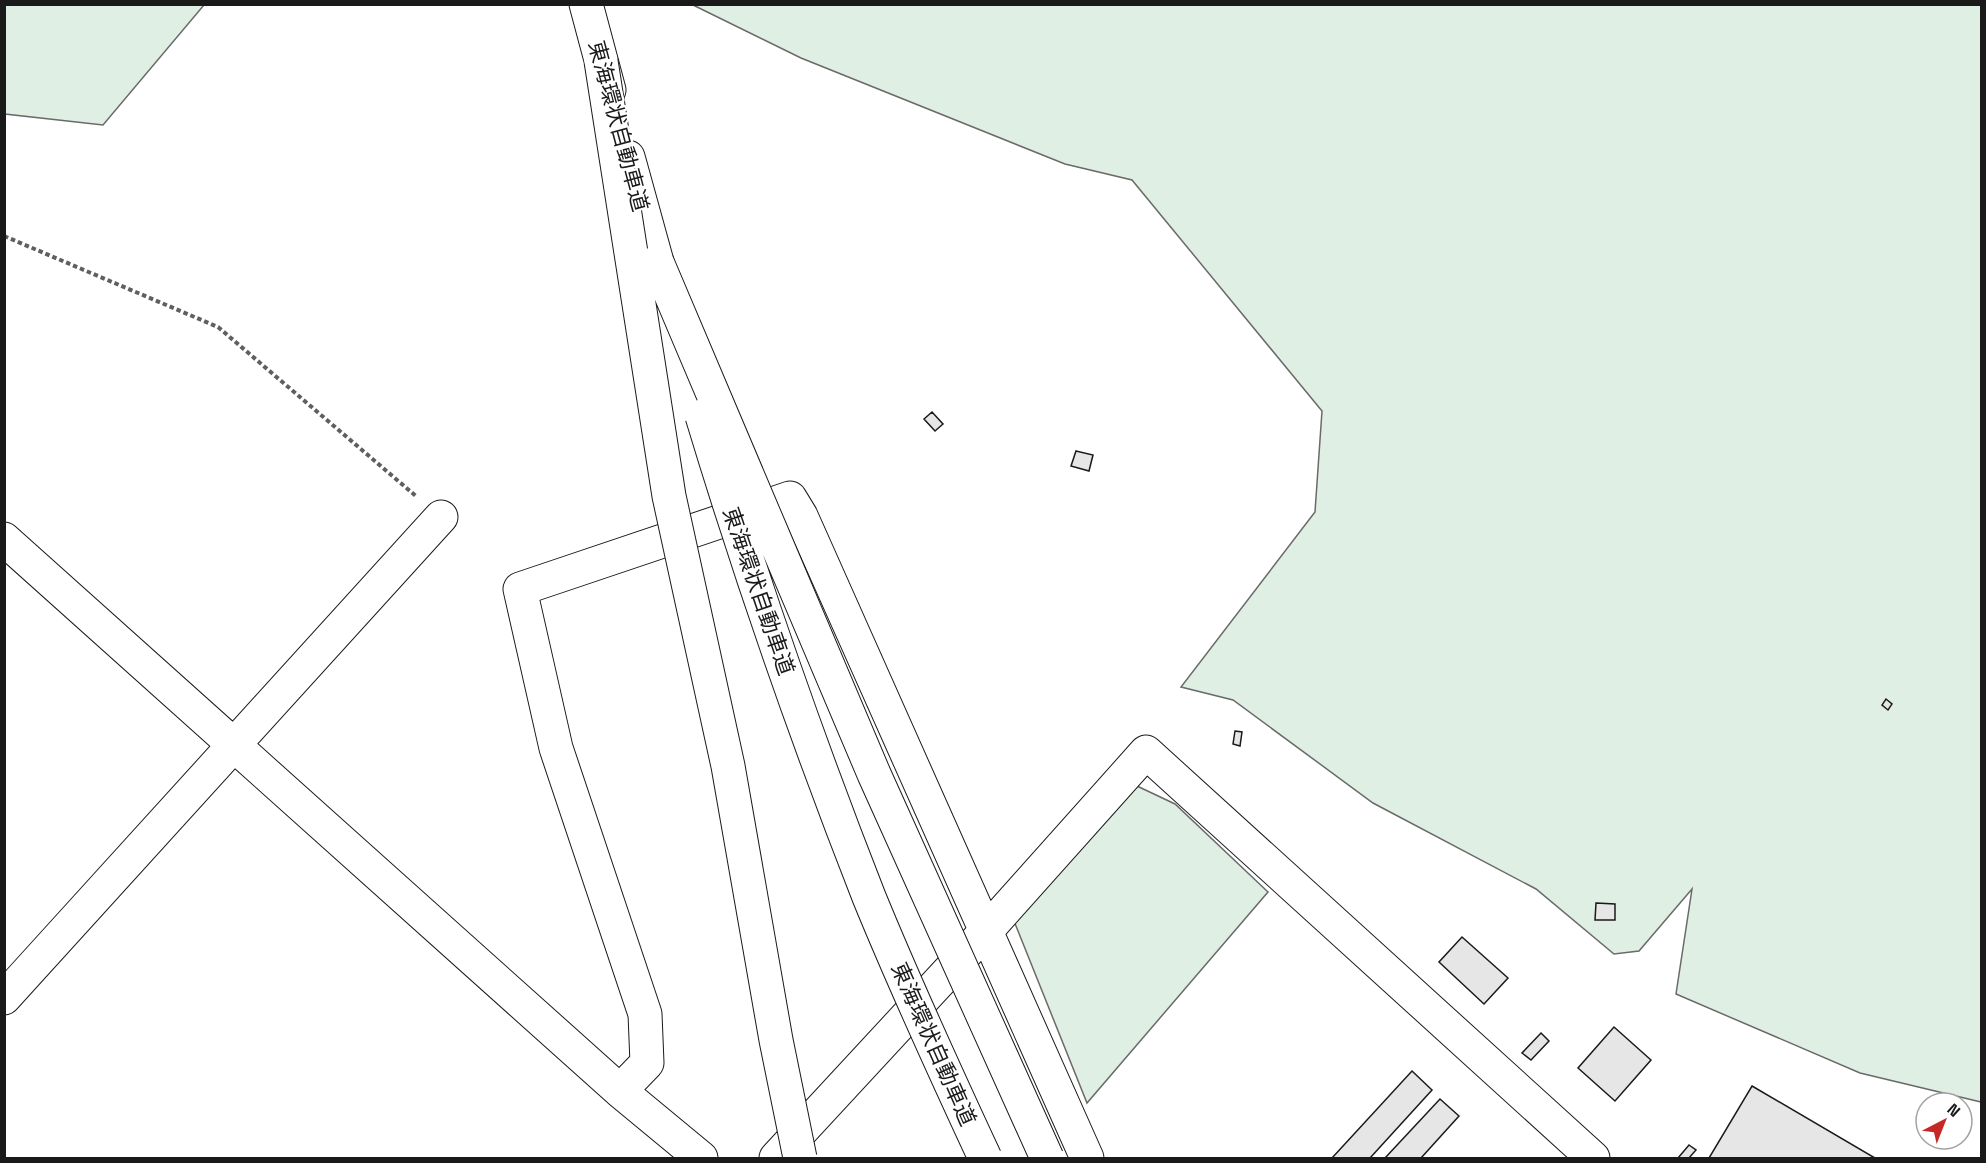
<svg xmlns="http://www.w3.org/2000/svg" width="1986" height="1163" font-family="'Space Grotesk','Noto Sans JP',sans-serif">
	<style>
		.green { fill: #e0efe3; stroke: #6a6a6a; stroke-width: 1.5 }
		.building { fill: #e6e6e6; stroke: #1a1a1a; stroke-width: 1.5 }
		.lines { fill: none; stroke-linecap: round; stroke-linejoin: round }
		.minor-casing { stroke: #1a1a1a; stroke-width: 35 }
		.highway-casing { stroke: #1a1a1a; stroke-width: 35 }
		.path { stroke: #5f5f5f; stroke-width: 4; stroke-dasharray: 4.5 3; stroke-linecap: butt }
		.minor { stroke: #fff; stroke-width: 33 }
		.highway { stroke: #fff; stroke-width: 33 }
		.highway-bridge-casing { stroke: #1a1a1a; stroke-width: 35; stroke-linecap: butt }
		.highway-bridge { stroke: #fff; stroke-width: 33 }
		.labels { text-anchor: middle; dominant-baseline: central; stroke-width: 4.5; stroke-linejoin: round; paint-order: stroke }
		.street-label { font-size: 22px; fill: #1a1a1a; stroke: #fff }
	</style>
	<rect width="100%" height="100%" fill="#fff"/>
	<!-- green -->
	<path class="green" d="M5,4h199v1l-101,120 -98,-11z
		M693,5h1288v1097l-121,-29 -184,-79 16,-105 -53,62 -25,3 -78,-65 -163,-86 -140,-103 -52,-13 134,-175 7,-101 -190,-231 -67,-16 -264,-106z
		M1137,786l38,18 93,88 -181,211 -73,-182z"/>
	<!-- building -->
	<path class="building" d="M932,412l11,12 -8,7 -11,-12z
		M1076,451l17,4 -4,16 -18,-5z
		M1886,699l6,5 -4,6 -6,-5z
		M1235,731l7,1 -2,14 -7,-2z
		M1596,903l19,1v16h-20z
		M1462,937l46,41 -24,26 -45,-42z
		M1614,1027l37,33 -36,41 -37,-33z
		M1541,1033l8,8 -18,19 -9,-7z
		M1412,1071l20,19 -62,68h-38z
		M1752,1086l123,72h-166z
		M1440,1099l19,17 -38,42h-36z
		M1689,1145l7,5 -7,8h-11z"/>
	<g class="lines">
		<defs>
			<path id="minor" d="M4,539l616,552 81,67
				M4,998l437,-481
				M620,1091l27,-28 -2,-49 -89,-266 -36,-159 270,-91 11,18 286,642
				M776,1158l211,-228 159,-178 447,406"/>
			<path id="highway" d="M586,4l23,86
				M628,157l29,105"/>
		</defs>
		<!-- minor casing -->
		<use href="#minor" class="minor-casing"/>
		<!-- highway casing -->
		<use href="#highway" class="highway-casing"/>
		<!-- path -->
		<path class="path" d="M4,236l214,91 199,170"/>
		<!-- minor -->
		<use href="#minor" class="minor"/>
		<!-- highway -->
		<use href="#highway" class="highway"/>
		<defs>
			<path id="highway-bridge" d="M601,61l68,435 59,270 48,274 24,118
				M657,262l217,512 173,384
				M702,416c49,162 105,323 167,481 36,88 76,175 116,261"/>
		</defs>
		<!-- highway-bridge casing -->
		<use href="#highway-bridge" class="highway-bridge-casing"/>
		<!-- highway-bridge -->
		<use href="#highway-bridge" class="highway-bridge"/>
	</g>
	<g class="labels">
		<!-- street labels -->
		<g class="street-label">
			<text transform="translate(619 126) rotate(75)">東海環状自動車道</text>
			<text transform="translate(759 591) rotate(71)">東海環状自動車道</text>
			<text transform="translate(934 1044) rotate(66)">東海環状自動車道</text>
		</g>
	</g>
	<!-- border -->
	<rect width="1986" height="1163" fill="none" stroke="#1a1a1a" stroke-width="12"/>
	<!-- north arrow -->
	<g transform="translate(1944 1121) rotate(42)"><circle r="28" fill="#ffffff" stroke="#a3a3a3" stroke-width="1.5"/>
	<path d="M0-4.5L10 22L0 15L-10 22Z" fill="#c62828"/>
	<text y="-9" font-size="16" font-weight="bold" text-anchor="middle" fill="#1a1a1a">N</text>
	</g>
</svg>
